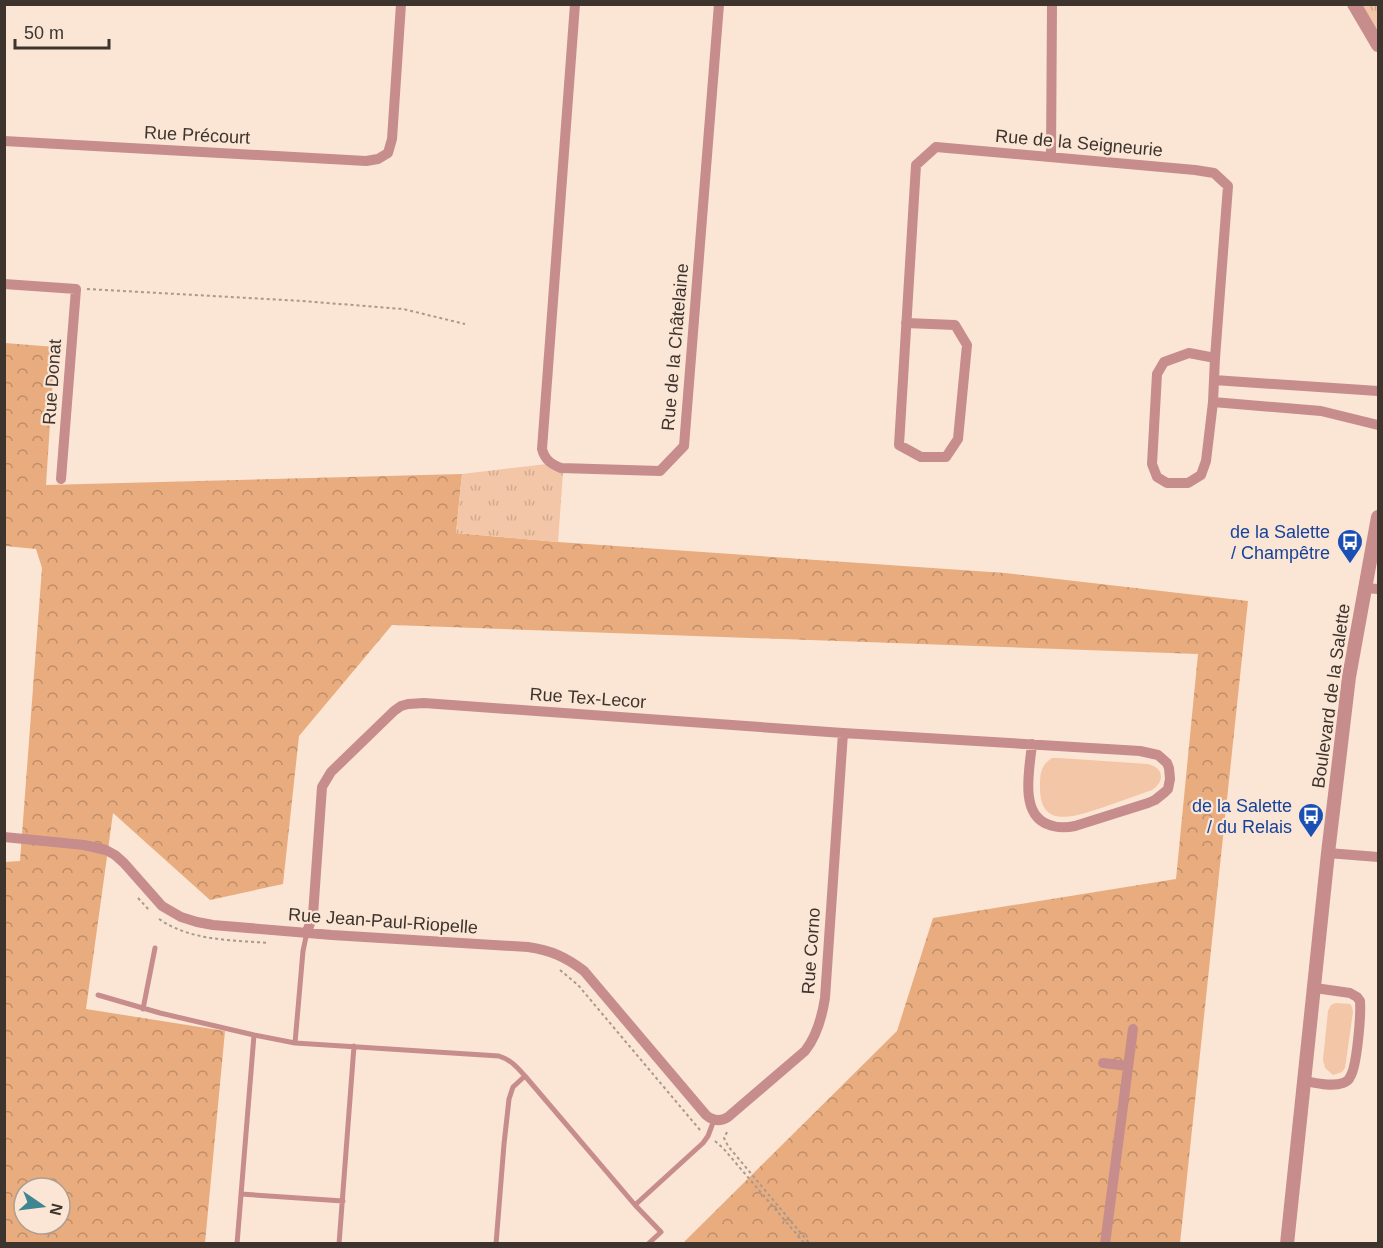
<svg xmlns="http://www.w3.org/2000/svg" width="1383" height="1248" font-family="Arial,sans-serif">
	<style>
		.grass { fill: #f2c6a6 }
		.forest { fill: url(#forest-crowns); fill-rule: evenodd }
		.park { fill: url(#park-tufts) }
		.lines { fill: none; stroke-linecap: round; stroke-linejoin: round }
		.path { stroke: #a9998d; stroke-width: 2; stroke-dasharray: 3 3; stroke-linecap: butt }
		.service { stroke: #c68d8c; stroke-width: 5 }
		.minor { stroke: #c68d8c; stroke-width: 10 }
		.tertiary { stroke: #c68d8c; stroke-width: 14 }
		.labels { text-anchor: middle; dominant-baseline: central; stroke-width: 4.5; stroke-linejoin: round; paint-order: stroke }
		.street-label { font-size: 18px; fill: #3d342e; stroke: #fbe5d5 }
		.transit-label { font-size: 18px; fill: #164399; stroke: #fbe5d5; text-anchor: end }
	</style>
	<defs>
		<pattern id="forest-crowns" width="20" height="18" patternUnits="userSpaceOnUse" patternTransform="scale(1.5)"><rect width="20" height="18" fill="#e9ac7f"/><path d="M2 6a3 3 0 1 1 6 0M12 15a3 3 0 1 1 6 0" fill="none" stroke="#be8d68"/></pattern>
		<pattern id="park-tufts" width="24" height="20" patternUnits="userSpaceOnUse" patternTransform="scale(1.5)"><rect width="24" height="20" fill="#f2c6a6"/><path d="M3 7l-1-3M5 7V3M7 7l1-3M15 17l-1-3M17 17v-4M19 17l1-3" fill="none" stroke="#d0ab8f"/></pattern>
	</defs>
	<rect width="100%" height="100%" fill="#fbe5d5"/>
	<!-- grass -->
	<path class="grass" d="M1052,758h7l89,6c16,4 17,17 4,26 -16,6 -32,11 -48,17 -28,9 -65,24 -64,-21 0,-13 1,-21 12,-28z
		M1336,1003l14,1 2,3 1,5 -8,56 -3,4 -9,3 -8,-7 -2,-8 5,-49 3,-6z"/>
	<!-- forest -->
	<path class="forest" d="M5,343l50,4 -9,138 416,-11 -6,59 102,9 447,31 243,28 -68,642h-497l214,-212 36,-113 243,-39 22,-225 -806,-29 -93,111 -16,148 -73,16 -97,-87 -27,196 139,22 -20,212h-200l-1,-381 16,-1 22,-293 -6,-19 -31,-3zM24,1188h36v36h-36z"/>
	<!-- park -->
	<path class="park" d="M1354,5h24v40z
		M547,464l16,9 -5,69 -102,-9 6,-59z"/>
	<g class="lines">
		<!-- path -->
		<path class="path" d="M87,289l215,12 101,8 62,15
			M138,898l12,13
			M159,919c32,22 72,21 110,24
			M560,970l18,15 122,145
			M727,1132l-3,6 4,8 82,98
			M715,1141l8,7 82,96"/>
		<!-- service -->
		<path class="service" d="M98,995l62,18 94,22 41,8 204,13c12,4 18,11 26,20l110,129 68,-62 5,-7 6,-16
			M143,1009l12,-61
			M295,1043l8,-92 4,-19
			M241,1194l102,7
			M635,1205l26,27 -13,12
			M237,1244l17,-209
			M339,1244l15,-198
			M496,1244l8,-100 5,-45 4,-12 12,-11"/>
		<!-- minor -->
		<path class="minor" d="M575,4l-33,445c3,11 9,15 19,19l99,3 24,-25 35,-442
			M4,141l362,20 12,-2 10,-6 4,-14 9,-135
			M1051,157l1,-153
			M4,284l72,5 -15,190
			M906,323l49,2 12,20 -9,94 -12,18h-25l-22,-12 17,-280 20,-18 259,23 19,3 14,13 -13,172 -2,44 -7,59 -5,14 -13,8h-21l-10,-6 -5,-13 5,-90 7,-12 25,-9 26,5
			M1214,380l164,11
			M1213,402l108,9 57,14
			M1365,588l13,1
			M4,837l80,8 22,5 9,5 9,8 38,43 19,11 16,5 16,3 119,10 196,12c22,3 38,10 56,24l122,144c7,6 14,7 22,2l77,-66c12,-15 17,-34 20,-53l18,-265
			M1328,853l50,4
			M307,932l6,-17 9,-128 9,-15 63,-61 7,-5 7,-2 16,-1 419,30 297,18 18,4 9,8 2,5 1,11 -2,10 -3,3 -10,8 -7,3 -73,23c-9,2 -19,2 -28,-2 -28,-11 -17,-57 -15,-80
			M1103,1063l25,3
			M1305,1081c11,2 27,6 38,2 3,-1 6,-3 7,-6 7,-10 11,-62 10,-76l-3,-4 -7,-4 -35,-5
			M1105,1244l28,-215"/>
		<!-- tertiary -->
		<path class="tertiary" d="M1354,4l24,41
			M1287,1244l41,-391 21,-176 29,-160"/>
	</g>
	<!-- icons -->
	<defs>
		<symbol id="bus-pin" viewBox="-11 -11 22 30"><path d="M0 17L-7.5 6A9.5 9.5 0 1 1 7.5 6Z" fill="#1a4fb4" stroke="#fbe5d5"/><path d="M-5-6H5V4H4V6H2V4H-2V6H-4V4H-5ZM-3.5-4V0h7V-4ZM-3.5 1.2v1.5H-2V1.2ZM2 1.2v1.5H3.5V1.2Z" fill="#fff"/></symbol>
	</defs>
	<g fill-rule="evenodd">
		<use href="#bus-pin" x="1335" y="527" width="30" height="40"/>
		<use href="#bus-pin" x="1296" y="801" width="30" height="40"/>
	</g>
	<g class="labels">
		<!-- street labels -->
		<g class="street-label">
			<text transform="translate(197 135) rotate(3)">Rue Précourt</text>
			<text transform="translate(1079 143) rotate(5)">Rue de la Seigneurie</text>
			<text transform="translate(675 347) rotate(-85)">Rue de la Châtelaine</text>
			<text transform="translate(52 382) rotate(-86)">Rue Donat</text>
			<text transform="translate(1331 696) rotate(-82)">Boulevard de la Salette</text>
			<text transform="translate(588 698) rotate(4)">Rue Tex-Lecor</text>
			<text transform="translate(383 921) rotate(4)">Rue Jean-Paul-Riopelle</text>
			<text transform="translate(811 951) rotate(-86)">Rue Corno</text>
		</g>
		<!-- transit labels -->
		<g class="transit-label">
			<text x="1330" y="532">de la Salette<tspan x="1330" dy="21">/ Champêtre</tspan></text>
			<text x="1292" y="806">de la Salette<tspan x="1292" dy="21">/ du Relais</tspan></text>
		</g>
	</g>
	<!-- border -->
	<rect width="1383" height="1248" fill="none" stroke="#3d342e" stroke-width="12"/>
	<!-- north arrow -->
	<g transform="translate(42 1206) rotate(104)"><circle r="28" fill="#fbe5d5" stroke="#af9e92" stroke-width="1.5"/>
	<path d="M0-4.5L10 22L0 15L-10 22Z" fill="#408692"/>
	<text y="-9" font-size="16" font-weight="bold" text-anchor="middle" fill="#3d342e">N</text>
	</g>
	<!-- scale -->
	<path d="M15 39v9h94v-9" fill="none" stroke="#3d342e" stroke-width="3"/>
	<text x="24" y="39" font-size="18" fill="#3d342e" stroke="#fbe5d5" stroke-width="4.5" paint-order="stroke">50 m</text>
</svg>
